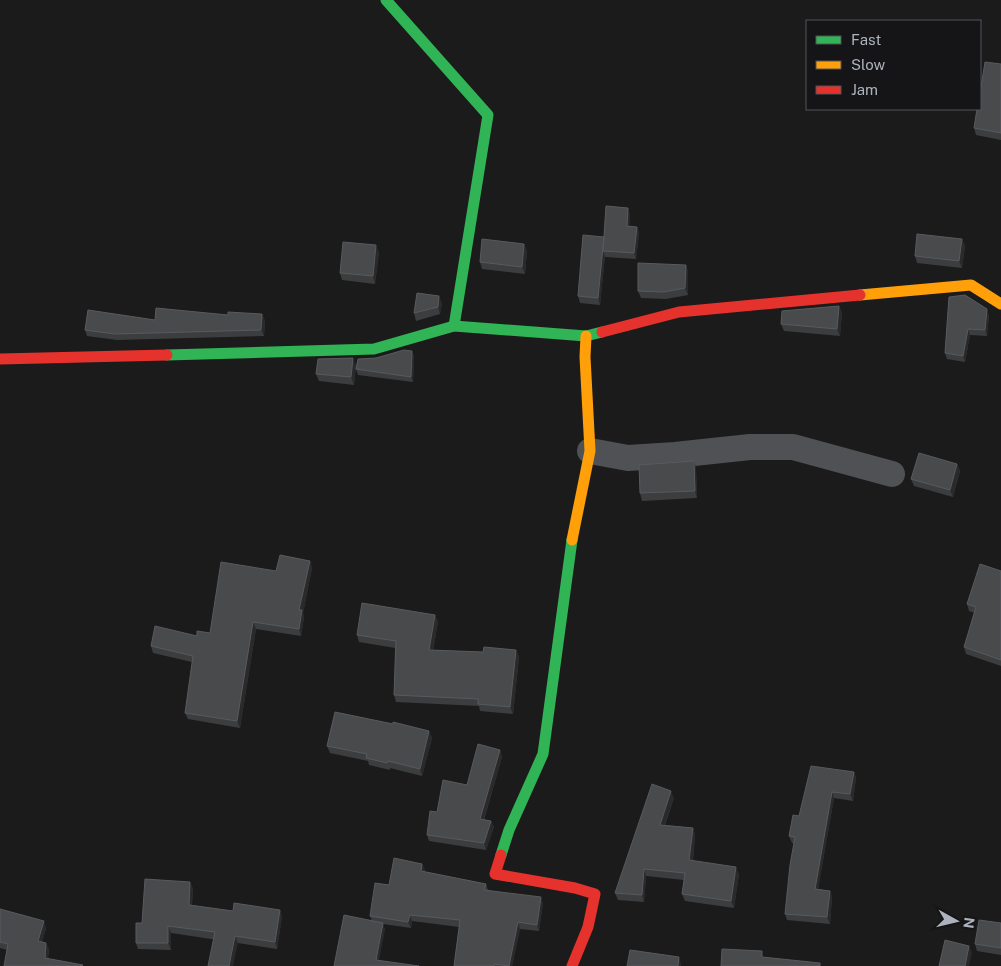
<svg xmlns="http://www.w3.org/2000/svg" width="1001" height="966" font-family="'Public Sans',sans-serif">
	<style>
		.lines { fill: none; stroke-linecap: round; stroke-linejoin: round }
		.street { stroke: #4f5154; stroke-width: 26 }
		.fast { stroke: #30b455; stroke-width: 11 }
		.slow { stroke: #ff9f0a; stroke-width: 11 }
		.jam { stroke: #e5322d; stroke-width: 11 }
		.wall { fill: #3c3d3e }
		.shaded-wall { fill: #2a2a2b }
		.building { fill: #494a4c; stroke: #585a5e }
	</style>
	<rect width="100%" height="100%" fill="#1b1b1b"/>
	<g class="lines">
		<!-- street -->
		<path class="street" d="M590,451l38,7 47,-3 75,-8h43l99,27"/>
		<!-- fast -->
		<path class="fast" d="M386,0l102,115 -34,211
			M167,355l207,-6 80,-23 132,10 16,-4
			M501,855l8,-25 34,-76 29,-214"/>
		<!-- slow -->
		<path class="slow" d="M860,295l111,-10 30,19
			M572,540l18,-89 -5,-94 1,-21"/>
		<!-- jam -->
		<path class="jam" d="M602,332l77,-20 181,-17
			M0,359l167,-4
			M501,855l-6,19 80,14 20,6 -7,33 -16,39"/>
	</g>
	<!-- wall -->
	<path class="wall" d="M1001,64v76l-25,-5 -2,-7z
		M630,214l-1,13h8l2,6 -3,26 -31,-2v-1l-5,49 -20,-2 -2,-7 26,-59z
		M962,239l3,7 -3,22 -45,-5 -2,-7z
		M524,244l3,7 -2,23 -43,-5 -2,-7z
		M379,252l-4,32 -33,-4 -2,-7z
		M686,265l2,7v23l-22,4 -25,-1 -3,-7z
		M949,297l40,18 -2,21 -17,-1 -5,27 -18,-3 -2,-6z
		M442,303l-2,11 -24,7 -2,-8z
		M839,306l3,7 -2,23 -56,-5 -3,-7z
		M262,314l3,7 -1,15 -147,4 -30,-4 -2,-6 70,-10 73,-5z
		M412,351l2,6 -1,25 -55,-7 -2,-6 20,-11z
		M356,365l-2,20 -35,-4 -3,-7z
		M694,461l2,7 1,30 -55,3 -2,-8z
		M957,464l3,7 -7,26 -39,-11 -3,-7z
		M310,561l2,7 -9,45 1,4 -3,19 -45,-7 -16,99 -52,-9 -3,-6 7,-51 -39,-9 -2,-7 59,-13 66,-62z
		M1001,571v95l-35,-12 -2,-7 11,-34 -6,-2 -2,-7z
		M435,615l3,7 -5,28 50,2 33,-2 3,7 -6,57 -33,-3 -1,-5 -83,-4 -2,-7 1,-47 -36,-6 -2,-7z
		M393,724l36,7 3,7 -10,38 -32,-8v2l-21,-5 -1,-4 -38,-8 -3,-7z
		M500,750l2,7 -18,63 7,1 3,6 -8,23 -57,-9 -2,-6 10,-23 30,-27z
		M854,772l2,6 -3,23 -19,-3 -16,91 12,2 2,6 -2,27 -43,-4 -2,-6 9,-71h-2l-3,-7 10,-20z
		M674,798l-9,27 28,3 2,7 -2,26 46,13 -5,34 -49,-7 -3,-7 2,-14 -38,-4 -2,26 -26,-2 -3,-7z
		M422,864l3,6v2l61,12 2,6 55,13 -4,28 -19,-2 -8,37h-58l5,-39 -47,-6 -1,7 -28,-4 2,6 -51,36 38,-45 -2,-5 19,-31z
		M190,882l3,7 -1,16 41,6 47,-1 2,7 -5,32 -106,-16v17l-33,-1 -2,-6 6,-20z
		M0,909l46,19 -4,14 7,7 -1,10 35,6v1h-79l3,-16 -7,-2z
		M1001,923v32l-24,-4 -2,-7z"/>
	<!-- shaded-wall -->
	<path class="shaded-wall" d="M628,208l2,6 -1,18 -2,-6z
		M637,227l2,6 -3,26 -2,-6z
		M604,237l-1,14 2,5 -5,49 -2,-7z
		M962,239l3,7 -3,22 -3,-7z
		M524,244l3,7 -2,23 -3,-7z
		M376,245l3,7 -4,32 -2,-8z
		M686,265l2,7v23l-3,-7z
		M439,296l3,7 -2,11 -2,-7z
		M839,306l3,7 -2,23 -3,-7z
		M987,309l2,6 -2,21 -2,-6z
		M262,314l3,7 -1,15 -3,-6z
		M968,329l2,6 -5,27 -2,-6z
		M412,351l2,6 -1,25 -2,-5z
		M353,358l3,7 -2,20 -3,-8z
		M694,461l2,7 1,30 -2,-7z
		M957,464l3,7 -7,26 -3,-7z
		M310,561l2,7 -9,45 1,4 -3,19 -2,-7v-19z
		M435,615l3,7 -6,35 -3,-7z
		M253,622l3,7 -16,99 -3,-7z
		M516,650l3,7 -6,57 -3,-7z
		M429,731l3,7 -10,38 -2,-7z
		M500,750l2,7 -20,68 -2,-6z
		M854,772l2,6 -3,23 -3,-7z
		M671,791l3,7 -12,34 -2,-7z
		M832,792l2,6 -17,97 -2,-6z
		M491,821l3,6 -8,23 -2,-7z
		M693,828l2,7 -3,33 -3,-8z
		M422,864l3,6 -2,7 -2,-6z
		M736,867l3,7 -5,34 -3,-7z
		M644,869l2,7 -2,26 -2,-7z
		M190,882l3,7 -2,23 -2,-7z
		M830,891l2,6 -2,27 -3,-7z
		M541,897l2,6 -4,28 -2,-6z
		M280,910l2,7 -5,32 -2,-7z
		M410,915l2,6 -1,7 -3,-6z
		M44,921l2,7 -5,19 -3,-6z
		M518,922l2,7 -8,37h-3z
		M383,923l2,7 -7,36 -2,-6z
		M168,926l3,7v17l-3,-7z
		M235,936l3,7 -5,23h-4z
		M46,943l3,6 -2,16 -2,-7z
		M969,946l3,7 -3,13h-4z
		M679,957l2,7v2h-3z"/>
	<!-- building -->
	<path class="building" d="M985,62l16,2v69l-27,-5 3,-19h3v-16z
		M606,206l22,2 -1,18 10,1 -3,26 -31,-2z
		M917,234l45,5 -3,22 -44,-5z
		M583,235l21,2 -6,61 -20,-2z
		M482,239l42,5 -2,23 -42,-5z
		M343,242l33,3 -3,31 -33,-3z
		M638,263l48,2 -1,23 -21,4 -26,-1z
		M417,293l22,3 -1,11 -24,6z
		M965,295l22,14 -2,21 -17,-1 -5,27 -18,-3 4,-56z
		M839,306l-2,23 -56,-5 1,-13z
		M156,308l72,7v-3l34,2 -1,16 -146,4 -30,-4 3,-20 67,10z
		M404,350l8,1 -1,26 -55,-8 2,-10 18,-1z
		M353,358l-2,19 -35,-3 2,-15z
		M919,453l38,11 -7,26 -39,-11z
		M694,461l1,30 -55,2 -1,-28z
		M280,555l30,6 -11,49h3l-3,19 -46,-7 -16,99 -52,-8 8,-57 -42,-10 4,-20 42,10v-5l13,2 11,-71 55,9z
		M980,564l21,7v89l-37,-13 12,-40 -9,-3z
		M362,603l73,12 -6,35 54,2 1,-5 32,3 -6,57 -32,-3v-5l-84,-4 2,-54 -39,-6z
		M335,712l58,12v-2l36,9 -9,38 -32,-8 -1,2 -21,-5 1,-4 -40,-8z
		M478,744l22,6 -20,69 11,2 -7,22 -57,-8 3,-24 7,1 6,-32 24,5z
		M811,766l43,6 -4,22 -18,-2 -17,97 15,2 -3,26 -42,-3 5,-49 5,-28 -6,-1 4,-21 6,1z
		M652,784l19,7 -11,34 33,3 -4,32 47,7 -5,34 -49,-7 3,-21 -41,-4 -2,26 -27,-2z
		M394,858l28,6 -1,7 65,13 -2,6 57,7 -4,28 -19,-3 -9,44 -15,-2v2h-40l6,-46 -50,-5 -2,7 -38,-6 5,-33 14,2z
		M145,879l45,3 -1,23 44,6 1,-8 46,7 -5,32 -40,-6 -6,30h-21l7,-34 -47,-6v17h-32v-20h6z
		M0,909l44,12 -6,20 8,2 -1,15 38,7 -1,1h-78l4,-22 -8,-2z
		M344,915l39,8 -7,37 43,6h-85z
		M979,920l22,3v25l-26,-4z
		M945,940l24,6 -4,20h-26z
		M722,949l40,2v6l58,6v3h-99z
		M630,950l49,7 -1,9h-51z"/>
	<!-- legend -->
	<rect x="806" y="20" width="175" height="90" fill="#151517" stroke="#525459"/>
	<rect x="816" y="36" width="25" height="8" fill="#30b455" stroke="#525459"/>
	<text x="851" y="45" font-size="15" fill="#adb3bc">Fast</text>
	<rect x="816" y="61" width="25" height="8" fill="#ff9f0a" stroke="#525459"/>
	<text x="851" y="70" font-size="15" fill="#adb3bc">Slow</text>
	<rect x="816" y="86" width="25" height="8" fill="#e5322d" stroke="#525459"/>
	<text x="851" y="95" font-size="15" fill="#adb3bc">Jam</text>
	<!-- north arrow -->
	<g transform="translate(956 921) rotate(98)" stroke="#151517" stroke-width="4" paint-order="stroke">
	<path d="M0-4L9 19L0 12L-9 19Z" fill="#adb3bc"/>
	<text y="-8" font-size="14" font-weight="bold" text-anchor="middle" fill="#adb3bc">N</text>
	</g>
</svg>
